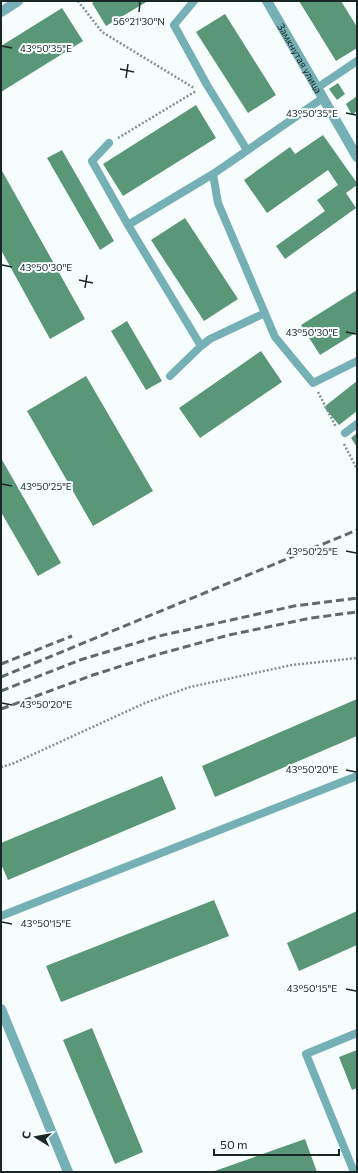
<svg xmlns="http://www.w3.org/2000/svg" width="358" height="1173" font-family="Commissioner,sans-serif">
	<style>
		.building { fill: #5a9678 }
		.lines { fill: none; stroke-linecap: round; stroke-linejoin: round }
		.path { stroke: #879290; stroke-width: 2.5; stroke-dasharray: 2 2; stroke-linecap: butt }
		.lane { stroke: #75b0b6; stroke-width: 8 }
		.street { stroke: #75b0b6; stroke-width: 10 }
		.rail { stroke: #606c6a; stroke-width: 3; stroke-dasharray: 8 4; stroke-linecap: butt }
		.ticks { fill: none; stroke: #182725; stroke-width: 1.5 }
		.labels { text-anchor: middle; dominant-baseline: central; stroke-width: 4; stroke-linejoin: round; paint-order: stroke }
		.street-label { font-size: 10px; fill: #182725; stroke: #f6fdfc }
		.ticks-label { font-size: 10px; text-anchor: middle; fill: #182725; stroke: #f6fdfc; stroke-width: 4; stroke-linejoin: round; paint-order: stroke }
	</style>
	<rect width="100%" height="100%" fill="#f6fdfc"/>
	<!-- building -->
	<path class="building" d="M95,1h53l-42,25 -14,-23z
		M299,1h42l16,26v21l-21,13z
		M62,8l21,33 -82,51v-46z
		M225,14l51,81 -28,18 -52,-81z
		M338,83l7,11 -8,6 -8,-11z
		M357,96v15l-5,4 -6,-11z
		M196,105l20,33 -93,58 -20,-32z
		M323,135l34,48v2l-11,8 10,15 -71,51 -9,-13 49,-35 -8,-11 21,-15 -10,-15 -61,43 -23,-33 46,-33 5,7z
		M62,150l52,91 -14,9 -53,-92z
		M1,169l84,150 -35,20 -49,-89z
		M185,218l53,81 -34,22 -53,-81z
		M357,290v42l-37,23 -19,-30z
		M127,321l35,60 -16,9 -35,-59z
		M261,351l21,31 -82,56 -21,-30z
		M86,376l67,115 -60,35 -66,-115z
		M357,381v30l-18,14 -15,-18z
		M357,433v14l-6,-9z
		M1,458l60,105 -23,13 -37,-64z
		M357,699v37l-142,61 -13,-31z
		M162,776l14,33 -168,71 -7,-16v-21z
		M214,900l15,36 -168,66 -15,-36z
		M357,911v34l-58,26 -12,-28z
		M92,1028l51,124 -28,12 -52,-124z
		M357,1050v38l-5,2 -13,-33z
		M305,1139l12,33h-105z"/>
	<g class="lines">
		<!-- path -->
		<path class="path" d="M78,1l24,31 92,56
			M118,138l78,-47
			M318,392l18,35
			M344,444l13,25
			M1,767l11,-3 133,-61 45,-16 102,-22 65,-7"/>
		<!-- lane -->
		<path class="lane" d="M194,1l-20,24 33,60 40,65
			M317,88l40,-27
			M109,143l-17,18 36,64 73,121
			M213,174l5,29 57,134 38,46 44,-22
			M128,225l85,-51 110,-76
			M170,376l31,-30 9,-7 55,-26
			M345,433l12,-9
			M1,916l356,-140
			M354,1172l-48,-118 51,-21"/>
		<!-- street -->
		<g class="street">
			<path id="s1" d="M267,1l90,156"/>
			<path d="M1,12l17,-11"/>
			<path d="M1,1009l67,163"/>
		</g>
		<!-- rail -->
		<path class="rail" d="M1,664l71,-28
			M1,677l356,-147
			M1,691l79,-31 79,-24 135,-30 63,-8
			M1,709l92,-34 66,-21 70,-19 82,-17 46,-6"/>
	</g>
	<!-- ticks -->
	<path class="ticks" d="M139,12l1,-10M2,46l10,2M120,69l14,3M126,78l2,-14M346,113l10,2M2,265l10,2M79,280l14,3M85,288l2,-13M346,332l10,2M2,484l10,2M346,551l10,2M2,703l10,2M346,770l10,2M2,922l10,2M346,989l10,2"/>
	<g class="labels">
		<!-- street labels -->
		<g class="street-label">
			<text stroke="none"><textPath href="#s1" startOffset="66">Замкнутая улица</textPath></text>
		</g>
	</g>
	<g class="ticks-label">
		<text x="139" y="25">56°21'30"N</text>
		<text x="46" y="52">43°50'35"E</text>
		<text x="312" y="117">43°50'35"E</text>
		<text x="46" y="271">43°50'30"E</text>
		<text x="312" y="336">43°50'30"E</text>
		<text x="46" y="490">43°50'25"E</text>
		<text x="312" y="555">43°50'25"E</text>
		<text x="46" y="708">43°50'20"E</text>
		<text x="312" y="773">43°50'20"E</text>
		<text x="46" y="927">43°50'15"E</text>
		<text x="312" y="992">43°50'15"E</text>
	</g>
	<!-- border -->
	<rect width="358" height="1173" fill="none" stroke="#182725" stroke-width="4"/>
	<!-- north arrow -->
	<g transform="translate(36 1137) rotate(281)" stroke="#f6fdfc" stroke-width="3" paint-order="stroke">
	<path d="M0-3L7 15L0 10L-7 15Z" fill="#182725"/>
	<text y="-6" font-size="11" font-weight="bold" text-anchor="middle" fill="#182725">С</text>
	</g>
	<!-- scale -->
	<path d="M214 1149v6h125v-6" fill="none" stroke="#182725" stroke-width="2"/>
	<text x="220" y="1149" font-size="12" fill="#182725" stroke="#f6fdfc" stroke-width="3" paint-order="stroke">50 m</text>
</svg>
